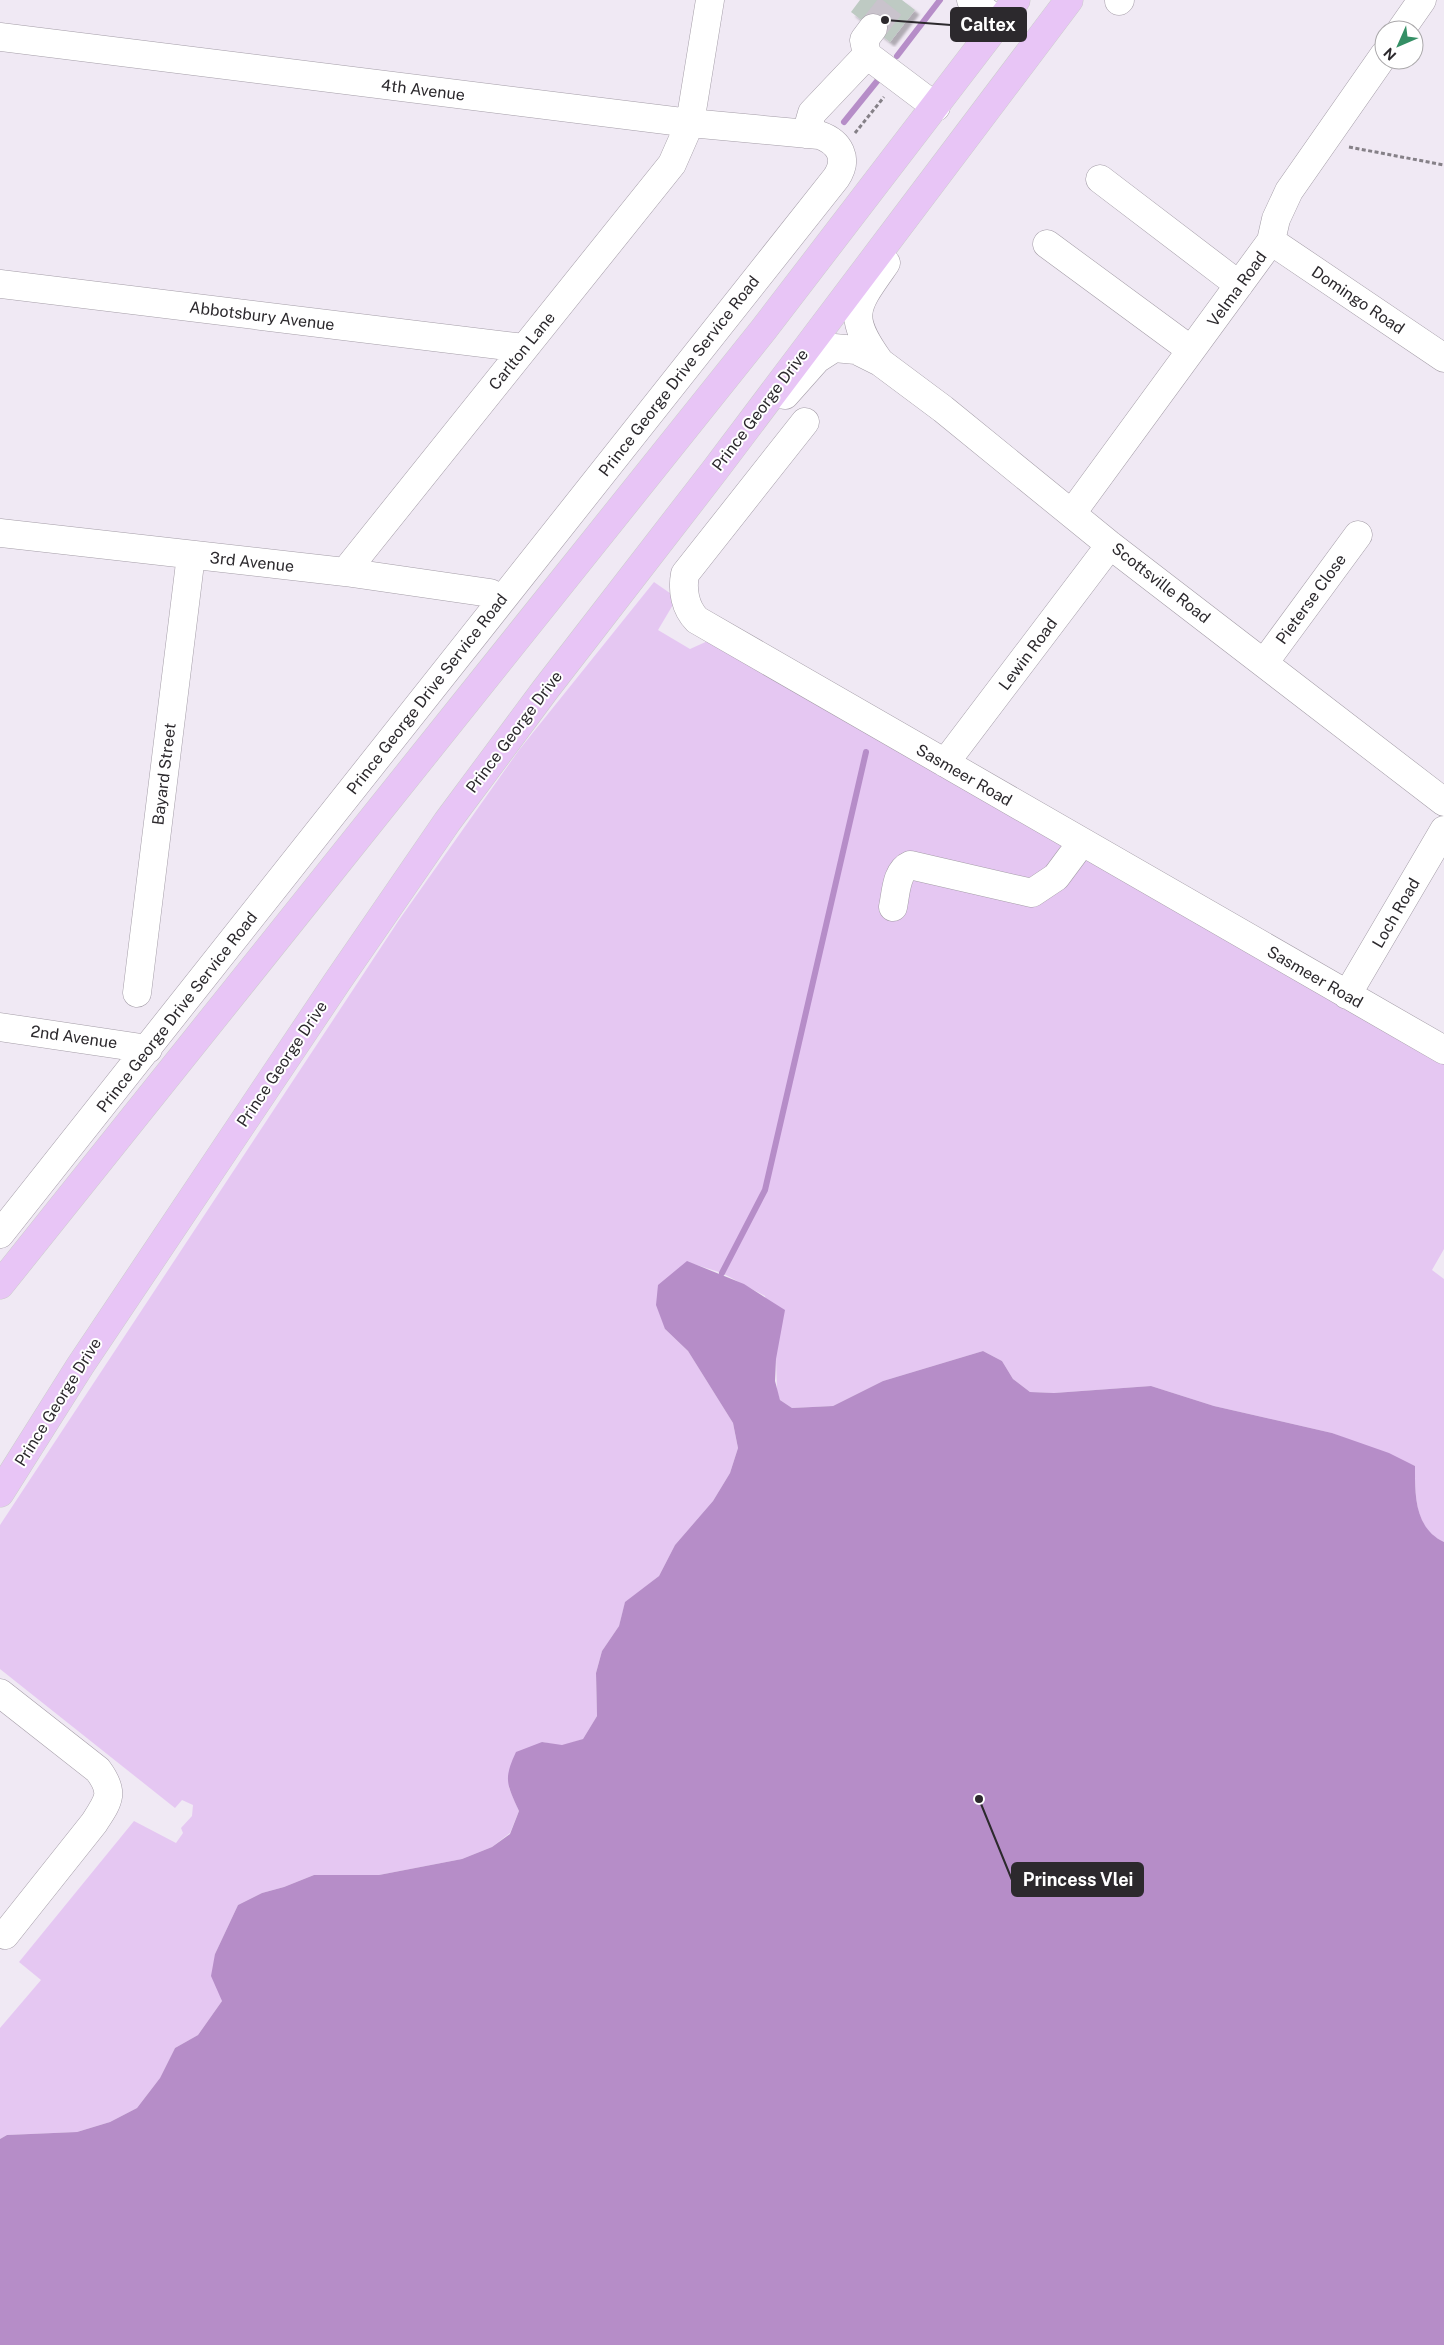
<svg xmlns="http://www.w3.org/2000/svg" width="1444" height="2345" font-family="'Public Sans',sans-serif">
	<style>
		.green { fill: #e5c7f2 }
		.water { fill: #b68dc8 }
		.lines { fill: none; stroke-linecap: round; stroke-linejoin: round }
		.stream { stroke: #b68dc8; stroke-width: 6 }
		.building { fill: #becac3; filter: url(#shadow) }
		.minor-tunnel { stroke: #c9c3cc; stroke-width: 28; stroke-dasharray: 28 14; stroke-linecap: butt }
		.minor-casing { stroke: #a49da7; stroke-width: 29 }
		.major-casing { stroke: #cccccd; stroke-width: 29 }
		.path { stroke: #858087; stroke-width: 3; stroke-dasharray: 4 2.5; stroke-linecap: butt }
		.minor { stroke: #fff; stroke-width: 28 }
		.major { stroke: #e8c5f6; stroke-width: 28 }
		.labels { text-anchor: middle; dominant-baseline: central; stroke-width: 4; stroke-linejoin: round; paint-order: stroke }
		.street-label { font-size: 16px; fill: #2c292d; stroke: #fff }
		.leader { fill: none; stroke: #2c292d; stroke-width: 2 }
		.callout-dot { fill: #2c292d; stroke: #fff; stroke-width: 2 }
		.callout { fill: #2c292d; stroke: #2c292d; stroke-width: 2 }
		.callout-label { font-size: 18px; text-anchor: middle; font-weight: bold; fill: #fff }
	</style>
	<defs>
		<filter id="shadow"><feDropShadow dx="4.5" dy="4.5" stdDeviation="1" flood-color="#0004"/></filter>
	</defs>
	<rect width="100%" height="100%" fill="#f0e9f4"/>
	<!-- green -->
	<path class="green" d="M654,582l23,16 -19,32 32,19 20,-9 734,421v188l-12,21 12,9v263c-30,-13 -29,-48 -29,-76l-83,-33 -118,-27 -63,-20 -97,7 -24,-1 -17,-13 -11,-18 -19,-10 -100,30 -50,25 -41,2 -12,-8 -3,-9 -1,-32 -11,-63 -43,-23 -35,-11 -22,67 23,22 45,72 5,25 -8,25 -17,28 -38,44 -16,31 -34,27 -6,23 -17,25 -6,22 1,43 -14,23 -21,7 -20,-4 -33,46 10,23 -9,22 -18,14 -30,12 -83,16h-65l-30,12 -22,6 -24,12 -23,49 7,47 -24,34 -23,13 -15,30 -23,30 -27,14 -33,10 -70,3 -7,4v-111l41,-48 -22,-18 115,-141 42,22 7,-10 -2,-5 11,-12 1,-11 -11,-5 -7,8 -175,-139v-144l399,-605 120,-170z"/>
	<!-- water -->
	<path class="water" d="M687,1261l57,23 41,26 -9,49 -1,22 5,19 12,8 41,-2 50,-25 100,-30 19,10 11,18 17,13 24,1 97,-7 63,20 118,27 57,20 26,13c0,28 -1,62 29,76v803h-1444v-206l7,-4 70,-3 33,-10 27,-14 23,-30 15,-30 23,-13 24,-34 -11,-25 4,-22 23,-49 24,-12 22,-6 30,-12h65l83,-16 30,-12 18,-13 9,-23c-12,-27 -16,-31 -3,-59l26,-10 20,3 21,-6 14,-23 -1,-43 6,-22 17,-25 6,-24 34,-26 16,-31 38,-44 17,-28 8,-25 -5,-25 -45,-72 -23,-22 -9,-24 2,-20z"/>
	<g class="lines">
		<!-- stream -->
		<path class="stream" d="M897,56l43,-56
			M844,122l34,-42
			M722,1273l43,-83 101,-438"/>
	</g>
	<!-- building -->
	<path class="building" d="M860,0h42l13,10 -25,32 -39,-30z"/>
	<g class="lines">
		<!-- minor-tunnel -->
		<path class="minor-tunnel" d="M873,28l22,-28"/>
		<defs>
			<path id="minor" d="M971,0l28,22
				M1119,1l1,-1
				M873,28l-9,12 3,15 69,52
				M1401,30l21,-30
				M0,37l690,86 129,12c21,7 30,24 17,43l-836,1056
				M806,134l6,-21 55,-58
				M1100,179l139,106
				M1271,241l173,117
				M1047,244l144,106
				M0,284l524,64
				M880,362c-34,-47 -25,-55 6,-99
				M785,395l32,-36 17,-11 22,2 24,12 63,47 167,136 334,257
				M805,422l-120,152c-3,16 0,34 12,46l747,430
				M1072,513l199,-272 5,-22 13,-28 95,-136
				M0,533l345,39 145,21 12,6
				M345,572l327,-408 18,-41 20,-123
				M1264,663l94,-128
				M945,763l165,-218
				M893,907c3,-14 3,-36 17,-42l122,28 24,-16 26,-35
				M137,993l54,-438
				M1347,995l97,-165
				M0,1027l148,22
				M0,1693l98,77c17,23 11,30 -4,53l-89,112"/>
			<path id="major" d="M0,1285l764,-956 252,-329
				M0,1493l80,-127 257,-384 110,-160 98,-132 170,-220 354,-470"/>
		</defs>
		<!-- minor casing -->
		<use href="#minor" class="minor-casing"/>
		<!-- major casing -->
		<use href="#major" class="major-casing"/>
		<!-- path -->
		<path class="path" d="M855,133l29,-36
			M1349,147l95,18"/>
		<!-- minor -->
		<use href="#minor" class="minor"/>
		<!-- major -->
		<use href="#major" class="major"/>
	</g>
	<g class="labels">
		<!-- street labels -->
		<g class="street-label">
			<text transform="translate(423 90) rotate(7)">4th Avenue</text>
			<text transform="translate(1237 289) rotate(-54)">Velma Road</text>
			<text transform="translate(1358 300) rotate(34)">Domingo Road</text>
			<text transform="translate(262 316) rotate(7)">Abbotsbury Avenue</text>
			<text transform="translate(522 351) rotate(-51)">Carlton Lane</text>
			<text transform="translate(679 376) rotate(-52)">Prince George Drive Service Road</text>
			<text transform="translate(760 410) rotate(-53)">Prince George Drive</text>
			<text transform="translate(252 562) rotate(6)">3rd Avenue</text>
			<text transform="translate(1161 583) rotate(38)">Scottsville Road</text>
			<text transform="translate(1311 599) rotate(-54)">Pieterse Close</text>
			<text transform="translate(1028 654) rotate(-53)">Lewin Road</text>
			<text transform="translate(427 694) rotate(-52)">Prince George Drive Service Road</text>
			<text transform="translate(514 732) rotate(-53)">Prince George Drive</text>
			<text transform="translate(164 774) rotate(-83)">Bayard Street</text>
			<text transform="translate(964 775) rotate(30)">Sasmeer Road</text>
			<text transform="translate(1396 913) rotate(-60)">Loch Road</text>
			<text transform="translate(1315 977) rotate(30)">Sasmeer Road</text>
			<text transform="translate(177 1012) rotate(-52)">Prince George Drive Service Road</text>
			<text transform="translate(74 1037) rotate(8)">2nd Avenue</text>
			<text transform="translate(282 1064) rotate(-56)">Prince George Drive</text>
			<text transform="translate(58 1402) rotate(-58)">Prince George Drive</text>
		</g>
	</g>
	<!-- callouts -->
	<path class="leader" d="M885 20L951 25M979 1799L1012 1880"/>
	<g class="callout-dot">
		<circle cx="885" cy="20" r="5"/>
		<circle cx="979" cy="1799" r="5"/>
	</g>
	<g class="callout">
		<rect x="951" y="8" width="75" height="33" rx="5"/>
		<rect x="1012" y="1863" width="131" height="33" rx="5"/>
	</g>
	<g class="callout-label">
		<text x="988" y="31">Caltex</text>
		<text x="1078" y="1886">Princess Vlei</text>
	</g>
	<!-- north arrow -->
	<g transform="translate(1399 45) rotate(225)"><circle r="24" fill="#ffffff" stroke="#aba9ab"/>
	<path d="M0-4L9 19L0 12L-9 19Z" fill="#348f65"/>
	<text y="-8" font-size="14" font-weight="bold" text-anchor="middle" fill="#2c292d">N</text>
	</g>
</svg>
